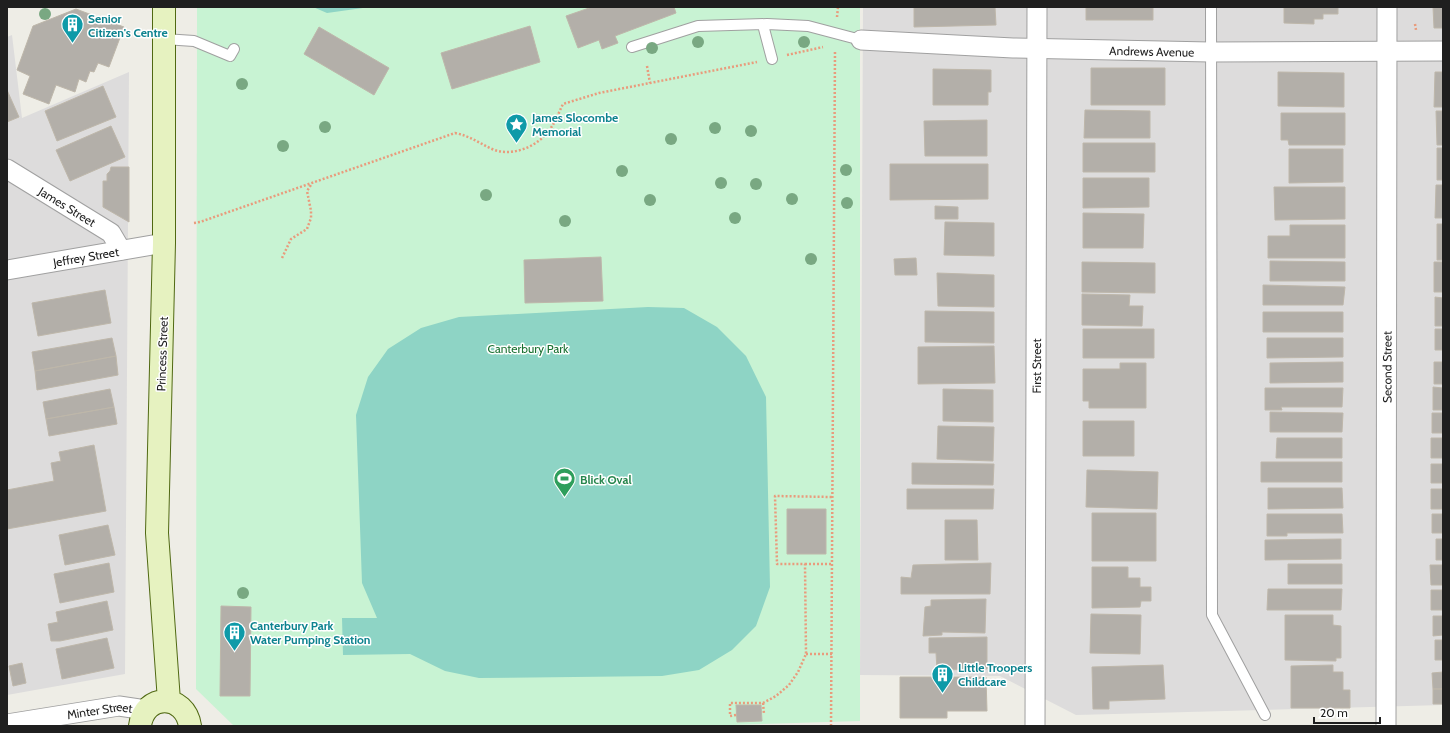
<svg xmlns="http://www.w3.org/2000/svg" width="1450" height="733" font-family="Cabin,sans-serif">
	<style>
		.residential { fill: #dddcdc }
		.park { fill: #c8f3d3 }
		.pitch { fill: #8ed4c5 }
		.building { fill: #b3afa9; stroke: #beb7aa }
		.lines { fill: none; stroke-linecap: round; stroke-linejoin: round }
		.lane-casing { stroke: #a0a0a0; stroke-width: 12 }
		.street-casing { stroke: #a0a0a0; stroke-width: 21 }
		.secondary-casing { stroke: #506912; stroke-width: 24 }
		.path { stroke: #e99b7c; stroke-width: 2.5; stroke-dasharray: 2 2; stroke-linecap: butt }
		.lane { stroke: #fff; stroke-width: 10 }
		.street { stroke: #fff; stroke-width: 19 }
		.secondary { stroke: #e6f2c0; stroke-width: 22 }
		.tree { fill: #79a882 }
		.labels { text-anchor: middle; dominant-baseline: central; stroke-width: 3; stroke-linejoin: round; paint-order: stroke }
		.culture-label { font-size: 12px; font-weight: bold; fill: #0d838f; stroke: #fff; text-anchor: start }
		.street-label { font-size: 12px; fill: #1f1f1f; stroke: #fff }
		.park-label { font-size: 12px; fill: #197030; stroke: #fff }
		.leisure-label { font-size: 12px; font-weight: bold; fill: #27864d; stroke: #fff; text-anchor: start }
	</style>
	<rect width="100%" height="100%" fill="#eeede6"/>
	<!-- residential -->
	<path class="residential" d="M863,7h580v698l-367,10 -76,-39 -140,-1z
		M12,35l10,83 107,-46 -4,602 -118,21v-658z"/>
	<!-- park -->
	<path class="park" d="M197,7h663v714l-161,5h-465l-38,-37z"/>
	<!-- pitch -->
	<path class="pitch" d="M313,7h57l-43,6z
		M648,307l36,1 33,19 29,29 20,41 4,190 -14,39 -24,24 -33,20 -37,6 -183,2 -34,-7 -35,-17 -67,1 -1,-37h35l-15,-35 -6,-168 12,-38 20,-28 33,-21 38,-11z"/>
	<!-- building -->
	<path class="building" d="M592,7h82l2,6 -61,23 3,7 -16,6 -3,-9 -21,8 -12,-32z
		M914,7h81l1,18 -82,2z
		M1086,7h67v13h-67z
		M1284,7h54v7h-15v5h-9v5l-30,-1z
		M1433,7h10v21h-9z
		M76,9l48,18 -15,40 -11,-4 -4,9 -4,-1 -4,11 -7,-3 -4,13 -19,-7 -7,19 -26,-10 7,-18 -13,-6 16,-44z
		M530,26l10,36 -88,27 -11,-36z
		M319,27l70,41 -15,27 -70,-41z
		M1091,68h74v37h-74z
		M933,69l58,1v22h-3v13h-55z
		M1278,72l66,1v34l-66,-1z
		M1435,72h8v35h-9z
		M103,86l13,31 -59,24 -12,-30z
		M7,90l12,27 -12,5z
		M1085,110l65,1v27h-66z
		M1436,111h7v34h-6z
		M1281,113h64v32h-56l-1,-5h-7z
		M987,120v36h-62l-1,-35z
		M111,126l14,31 -55,24 -14,-31z
		M1083,143h72v29h-72z
		M1437,148h6v32h-6z
		M1289,149h54v33l-54,1z
		M890,164h98v35l-98,1z
		M111,167h18v55l-26,-15v-26h4v-7l3,-3z
		M1083,178h66v29l-66,1z
		M1436,185h7v33h-8z
		M1274,187h71v32l-70,1z
		M935,206l23,1v12h-23z
		M1083,213l61,1 -1,34h-60z
		M945,222l49,1v33l-50,-1z
		M1437,224h6v36h-6z
		M1290,225h55v33h-77v-22h22z
		M601,257l2,44 -78,2 -1,-43z
		M916,258l1,17h-22l-1,-16z
		M1270,261l75,1v19h-75z
		M1082,262l73,1v30l-73,-1z
		M1434,262h9v30h-9z
		M937,273l57,2v32l-56,-1z
		M1263,285l82,2 -2,18h-80z
		M105,290l6,33 -73,13 -6,-33z
		M1082,294l48,1 -1,11h14l-1,20 -60,-1z
		M1435,297l8,1v28h-8z
		M925,311l69,1v31l-69,-1z
		M1263,312h80v20h-80z
		M1083,329h71v29h-71z
		M1435,329h8v21h-8z
		M112,338l4,18 -81,15 -3,-19z
		M1267,338h76v19l-76,1z
		M994,346l1,37 -77,1v-37z
		M116,356l2,19 -81,15 -2,-19z
		M1343,362v20l-73,1v-20z
		M1434,362h9v22h-9z
		M1120,363h26v45h-57v-7h-6v-32h37z
		M1433,387l10,1v22h-10z
		M1265,388h78l-1,19h-61l1,3h-17z
		M110,389l4,18 -68,12 -3,-17z
		M943,389l50,1v32l-50,-1z
		M114,407l3,17 -68,12 -3,-17z
		M1270,412l73,1 -1,19h-72z
		M1432,413h11v20h-11z
		M1083,421h51v35h-51z
		M938,426l56,1 -1,34 -56,-2z
		M1277,438h65v20h-66z
		M1431,438h12v20h-12z
		M94,445l12,66 -99,18v-39l47,-9 -3,-18 10,-2 -2,-9z
		M1261,462h81v20h-81z
		M912,463l82,1 -1,21 -81,-1z
		M1431,464h12v19h-12z
		M1087,470l71,2 -1,37 -71,-2z
		M1268,488h74l1,20 -75,1z
		M907,489h87l-1,20h-86z
		M1431,489h12v20h-12z
		M787,509h39v45h-39z
		M1092,513h64v48h-64z
		M1267,514h75l1,19h-56v3h-20z
		M1432,514h11v19h-11z
		M945,520h32l1,40h-33z
		M108,525l7,30 -50,10 -6,-30z
		M1341,539v20l-76,1v-20z
		M1436,539h7v21h-7z
		M109,563l5,29 -54,11 -6,-29z
		M991,563l-1,31h-89v-17l10,1 2,-13z
		M1288,564h54v20h-54z
		M1430,565h13v20h-12z
		M1092,567h36v11h12v9h11v14h-10l-1,6 -48,1z
		M1268,589h74l-1,21h-74z
		M1431,590h12v20h-12z
		M986,599l-1,34 -43,-1v3l-19,1 2,-29 6,-1v-6z
		M107,601l6,29 -53,11h-9l-3,-17 10,-2 -2,-10z
		M221,606l30,1 -1,89h-30z
		M1091,614l50,1 -1,39 -50,-1z
		M1285,615h48v10l8,1v32h-5v3l-51,-1z
		M1433,616h10v19l-10,1z
		M987,637v32l-50,1 -1,-17h-7v-15z
		M107,638l7,30 -52,11 -6,-30z
		M1435,640h8v20h-8z
		M22,663l4,20 -13,3 -4,-20z
		M1163,665l2,34 -56,2v8h-16l-1,-42z
		M1333,665v7h10v18h7v18h-59v-42z
		M1443,672v17h-10l-1,-16z
		M900,677h86l1,34h-40v7h-47z
		M1433,689h10v15h-10z
		M736,705h25l1,16 -25,1z"/>
	<g class="lines">
		<defs>
			<path id="lane" d="M1211,7l1,608 53,100
				M763,25l9,34
				M164,39l30,2 36,15 4,-7
				M632,47l66,-21 69,-2 41,2 53,14"/>
			<g id="street">
				<path id="s1" d="M861,40l152,8 197,4 233,-1"/>
				<path id="s2" d="M7,169l104,64 10,17"/>
				<path id="s3" d="M7,270l157,-27"/>
				<path id="s4" d="M7,724l112,-18 27,4"/>
				<path id="s5" d="M1035,726l2,-719"/>
				<path id="s6" d="M1386,726l1,-719"/>
			</g>
			<path id="secondary" d="M164,7v236l-7,290 12,168
				M140,726c4,-33 45,-33 50,0"/>
		</defs>
		<!-- lane casing -->
		<use href="#lane" class="lane-casing"/>
		<!-- street casing -->
		<use href="#street" class="street-casing"/>
		<!-- secondary casing -->
		<use href="#secondary" class="secondary-casing"/>
		<!-- path -->
		<path class="path" d="M837,17l1,-10
			M1415,24l1,6
			M787,55l36,-8
			M647,66l3,17
			M194,223l6,-1 255,-89c15,3 24,10 37,16 18,8 42,-1 54,-15 8,-8 12,-20 17,-30l36,-11 158,-31
			M282,258l9,-19 16,-10 4,-11v-7l-4,-20 4,-6
			M805,564h27
			M806,654h26
			M763,703l1,11
			M736,715l-6,1v-13h33l13,-7 13,-11 9,-13 8,-18 -1,-90h-28l-2,-68 57,1
			M831,726l4,-676"/>
		<!-- lane -->
		<use href="#lane" class="lane"/>
		<!-- street -->
		<use href="#street" class="street"/>
		<!-- secondary -->
		<use href="#secondary" class="secondary"/>
	</g>
	<!-- trees -->
	<g class="tree">
		<circle cx="45" cy="14" r="6"/>
		<circle cx="698" cy="42" r="6"/>
		<circle cx="804" cy="42" r="6"/>
		<circle cx="652" cy="48" r="6"/>
		<circle cx="242" cy="84" r="6"/>
		<circle cx="325" cy="127" r="6"/>
		<circle cx="715" cy="128" r="6"/>
		<circle cx="751" cy="131" r="6"/>
		<circle cx="671" cy="139" r="6"/>
		<circle cx="283" cy="146" r="6"/>
		<circle cx="846" cy="170" r="6"/>
		<circle cx="622" cy="171" r="6"/>
		<circle cx="721" cy="183" r="6"/>
		<circle cx="756" cy="184" r="6"/>
		<circle cx="486" cy="195" r="6"/>
		<circle cx="792" cy="199" r="6"/>
		<circle cx="650" cy="200" r="6"/>
		<circle cx="847" cy="203" r="6"/>
		<circle cx="735" cy="218" r="6"/>
		<circle cx="565" cy="221" r="6"/>
		<circle cx="811" cy="259" r="6"/>
		<circle cx="243" cy="593" r="6"/>
	</g>
	<!-- icons -->
	<defs>
		<symbol id="building-pin" viewBox="-11 -11 22 30"><path d="M0 17L-7.5 6A9.5 9.5 0 1 1 7.5 6Z" fill="#0f9aa8" stroke="#fff"/><path d="M-4-6H4V6H1V3H-1V6H-4ZM-2.5-4.3h1.7v1.8h-1.7ZM.8-4.3h1.7v1.8H.8ZM-2.5-1h1.7V.8h-1.7ZM.8-1h1.7V.8H.8Z" fill="#fff"/></symbol>
		<symbol id="sight-pin" viewBox="-11 -11 22 30"><path d="M0 17L-7.5 6A9.5 9.5 0 1 1 7.5 6Z" fill="#0f9aa8" stroke="#fff"/><path d="M0-6L1.8-2.2L6-1.7L2.9 1.2L3.7 5.4L0 3.3L-3.7 5.4L-2.9 1.2L-6-1.7L-1.8-2.2Z" fill="#fff"/></symbol>
		<symbol id="stadium-pin" viewBox="-11 -11 22 30"><path d="M0 17L-7.5 6A9.5 9.5 0 1 1 7.5 6Z" fill="#2e9e5b" stroke="#fff"/><path d="M0-5a6.5 5 0 1 0 0 10a6.5 5 0 1 0 0-10ZM-3.5-1.8h7v3.6h-7Z" fill="#fff"/></symbol>
	</defs>
	<g fill-rule="evenodd">
		<use href="#building-pin" x="60" y="12" width="25" height="34"/>
		<use href="#sight-pin" x="504" y="112" width="25" height="34"/>
		<use href="#stadium-pin" x="552" y="466" width="25" height="34"/>
		<use href="#building-pin" x="222" y="620" width="25" height="34"/>
		<use href="#building-pin" x="930" y="662" width="25" height="34"/>
	</g>
	<g class="labels">
		<!-- culture labels -->
		<g class="culture-label">
			<text x="88" y="18">Senior<tspan x="88" dy="14">Citizen's Centre</tspan></text>
			<text x="532" y="117">James Slocombe<tspan x="532" dy="14">Memorial</tspan></text>
			<text x="250" y="625">Canterbury Park<tspan x="250" dy="14">Water Pumping Station</tspan></text>
			<text x="958" y="667">Little Troopers<tspan x="958" dy="14">Childcare</tspan></text>
		</g>
		<!-- street labels -->
		<g class="street-label">
			<text stroke="none"><textPath href="#s1" startOffset="291">Andrews Avenue</textPath></text>
			<text stroke="none"><textPath href="#s2" startOffset="71">James Street</textPath></text>
			<text stroke="none"><textPath href="#s3" startOffset="80">Jeffrey Street</textPath></text>
			<text transform="translate(162 354) rotate(-88)">Princess Street</text>
			<text stroke="none"><textPath href="#s5" startOffset="360">First Street</textPath></text>
			<text stroke="none"><textPath href="#s6" startOffset="359">Second Street</textPath></text>
			<text stroke="none"><textPath href="#s4" startOffset="94">Minter Street</textPath></text>
		</g>
		<!-- park labels -->
		<g class="park-label">
			<text x="528" y="348">Canterbury Park</text>
		</g>
		<!-- leisure labels -->
		<g class="leisure-label">
			<text x="580" y="479">Blick Oval</text>
		</g>
	</g>
	<!-- border -->
	<rect width="1450" height="733" fill="none" stroke="#1f1f1f" stroke-width="16"/>
	<!-- scale -->
	<path d="M1314 717v6h66v-6" fill="none" stroke="#1f1f1f" stroke-width="2"/>
	<text x="1320" y="717" font-size="12" fill="#1f1f1f" stroke="#ffffff" stroke-width="3" paint-order="stroke">20 m</text>
</svg>
